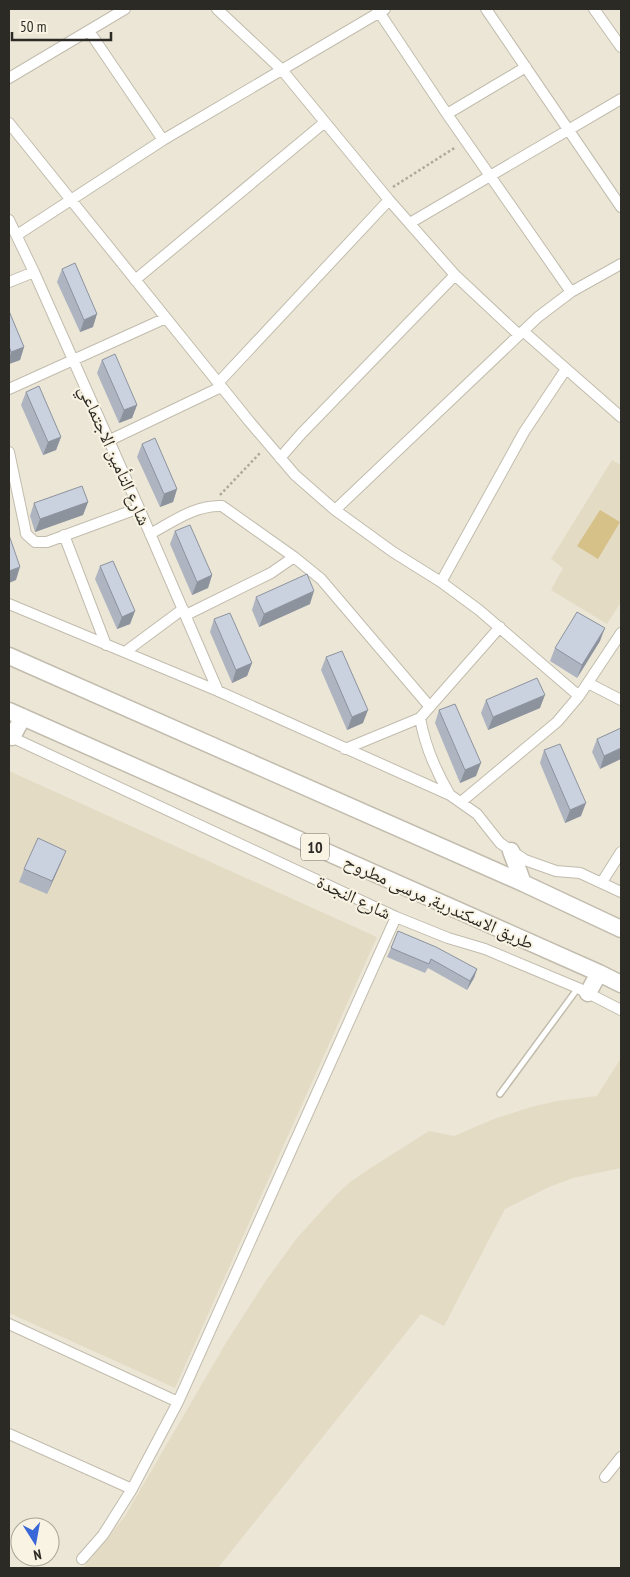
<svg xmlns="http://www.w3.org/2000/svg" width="630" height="1577" font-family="'PT Sans Narrow','Noto Naskh Arabic',sans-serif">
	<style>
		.built { fill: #e4dbc5 }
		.pitch { fill: #d6c189 }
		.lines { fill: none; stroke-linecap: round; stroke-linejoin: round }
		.service-casing { stroke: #c1bcad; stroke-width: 8 }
		.minor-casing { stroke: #c1bcad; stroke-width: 12 }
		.primary-casing { stroke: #c1bcad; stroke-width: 19 }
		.path { stroke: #ada99c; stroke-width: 2.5; stroke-dasharray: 2.5 2.5; stroke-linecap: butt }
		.service { stroke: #fff; stroke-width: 5 }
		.minor { stroke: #fff; stroke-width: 10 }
		.primary { stroke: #fff; stroke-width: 16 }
		.wall { fill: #aeb5c1 }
		.shaded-wall { fill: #8d939d }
		.building { fill: #cad2e0; stroke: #8d939d }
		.labels { text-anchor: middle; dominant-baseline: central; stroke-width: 4; stroke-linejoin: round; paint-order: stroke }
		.shield { fill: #f9f3e3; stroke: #6a665d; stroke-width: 1 }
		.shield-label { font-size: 16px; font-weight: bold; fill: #2c2a24 }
		.street-label { font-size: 18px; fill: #2c2a24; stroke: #f9f3e3 }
	</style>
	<rect width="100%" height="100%" fill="#ece6d6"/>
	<!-- built -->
	<path class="built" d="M612,460l9,5v137l-14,22 -56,-34 12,-22 -12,-9z
		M9,771l368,166 -202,451 -166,-75z
		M621,1058v110l-48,10 -24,9 -44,22 -61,117 -23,-12 -203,254h-135l42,-52 102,-175 40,-62 30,-41 38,-42 14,-13 20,-14 60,-38 25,5 40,-17 37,-12 26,-6 40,-5z"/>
	<!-- pitch -->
	<path class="pitch" d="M600,510l20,12 -22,37 -21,-13z"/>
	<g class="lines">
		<defs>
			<path id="service" d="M500,1094l78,-106"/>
			<path id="minor" d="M217,9l65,61 107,130 66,75 64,60
				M377,9l70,105 124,178
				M486,9l135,198
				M594,9l27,38
				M89,31l74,109
				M9,78l116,-69
				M447,114l79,-47
				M9,123l240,298 46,54 40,35 58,42 48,30 38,28 100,86
				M9,220l25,52 105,236 79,183
				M410,223l211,-124
				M17,235l146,-95 222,-131
				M135,280l190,-158
				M9,282l25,-10
				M523,331l98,86
				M218,383l171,-183
				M9,389l157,-71
				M108,441l113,-54
				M9,452l16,76 1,6 9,8h12l92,-34
				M280,458l21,-24 154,-159
				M335,510l203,-193 33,-25 50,-28
				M150,534c24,-13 45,-29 72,-28l72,51 27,22 109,128
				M64,535l42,110
				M441,582l83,-150 42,-63
				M9,604l209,87 232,104 27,19 23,29 25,17 31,11 24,2 41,19
				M186,615l85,-42 23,-16
				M125,652l58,-43
				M588,683l33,17
				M420,718c5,28 15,52 30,77
				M9,736l387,181 52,21 37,11 93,39 43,22
				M345,749l75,-31 80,-91
				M461,802l96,-80 22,-26 42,-63
				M602,882l19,-30
				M9,1324l169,78
				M9,1434l123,55
				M605,1477l16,-20
				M82,1559l21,-24 29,-46 46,-87 218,-485"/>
			<path id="primary" d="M9,656l514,227 98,46
				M9,711l590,262 22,11
				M12,737l11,-20
				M511,851l12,32
				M588,993l11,-20"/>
		</defs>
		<!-- service casing -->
		<use href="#service" class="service-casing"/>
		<!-- minor casing -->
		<use href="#minor" class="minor-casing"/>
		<!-- primary casing -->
		<use href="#primary" class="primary-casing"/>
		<!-- path -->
		<path class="path" d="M393,187l63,-40
			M220,495l41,-43"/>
		<!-- service -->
		<use href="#service" class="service"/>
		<!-- minor -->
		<use href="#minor" class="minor"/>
		<!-- primary -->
		<use href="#primary" class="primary"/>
	</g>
	<!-- wall -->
	<path class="wall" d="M62,269l31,58 -13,5 -23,-50z
		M9,311l15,36 -4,13 -11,4z
		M102,360l35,45 -5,13 -13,5 -22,-50z
		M26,392l35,45 -5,13 -13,5 -22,-50z
		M142,444l35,45 -4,13 -13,5 -23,-50z
		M88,502l-5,13 -48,17 -5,-16 4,-13z
		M175,531l37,44 -4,13 -16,7 -22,-51z
		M100,566l35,45 -5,13 -13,5 -22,-50z
		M256,597l54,7 -51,23 -7,-17z
		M214,619l38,44 -5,13 -15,7 -22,-51z
		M600,641l-23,37 -27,-17 5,-13z
		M326,657l37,66 -16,7 -26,-60z
		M486,700l54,8 -52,22 -7,-17z
		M439,710l37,66 -16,7 -25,-60z
		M621,728l-21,41 -8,-17 5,-13z
		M544,750l37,66 -16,7 -25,-60z
		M61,863l-14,31 -28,-12 5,-13z
		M391,948l86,21 -3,9 -7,12 -39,-22 -3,5 -38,-16z"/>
	<!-- shaded-wall -->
	<path class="shaded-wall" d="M97,314l-4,13 -13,5 4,-12z
		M24,347l-4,13 -11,4v-4l2,-8z
		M137,405l-5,13 -13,5 5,-13z
		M61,437l-5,13 -13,5 5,-13z
		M177,489l-4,13 -13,5 4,-13z
		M88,502l-5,13 -48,17 5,-13z
		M20,567l-4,13 -7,3v-12z
		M212,575l-4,13 -16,7 5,-13z
		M314,591l-4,13 -51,23 5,-13z
		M135,611l-5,13 -13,5 5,-12z
		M605,628l-5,13 -23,37 5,-13z
		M252,663l-5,13 -15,7 4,-13z
		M545,695l-5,13 -52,22 5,-13z
		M368,710l-5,13 -16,7 5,-13z
		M621,748v11l-21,10 4,-13z
		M481,763l-5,13 -16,7 5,-13z
		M586,803l-5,13 -16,7 5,-13z
		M66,851l-5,12 -14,31 5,-13z
		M477,969l-3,9 -7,12 3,-9z"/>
	<!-- building -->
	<path class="building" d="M75,263l22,51 -13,6 -22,-51z
		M9,311l15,36 -13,5 -2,-6z
		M115,354l22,51 -13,5 -22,-50z
		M39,386l22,51 -13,5 -22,-50z
		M155,438l22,51 -13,5 -22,-50z
		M82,486l6,16 -48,17 -6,-16z
		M190,525l22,50 -15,7 -22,-51z
		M9,535l11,32 -11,4z
		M113,561l22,50 -13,6 -22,-51z
		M307,574l7,17 -50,23 -8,-17z
		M577,612l28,16 -23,37 -27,-17z
		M230,613l22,50 -16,7 -22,-51z
		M342,651l26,59 -16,7 -26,-60z
		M537,678l8,17 -52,22 -7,-17z
		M455,704l26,59 -16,7 -26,-60z
		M621,728v20l-17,8 -7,-17z
		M560,744l26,59 -16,7 -26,-60z
		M38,838l28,13 -14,30 -28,-12z
		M398,931l38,16 41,22 -7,12 -39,-22 -2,5 -38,-16z"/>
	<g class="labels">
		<!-- shield labels -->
		<rect class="shield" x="301" y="833.5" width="28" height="27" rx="4"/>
		<g class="shield-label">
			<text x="315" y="847">10</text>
		</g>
		<!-- street labels -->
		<g class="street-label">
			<text transform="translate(115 455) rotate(66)">شارع التأمين الاجتماعي</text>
			<text transform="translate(354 897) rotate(25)">شارع النجدة</text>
			<text transform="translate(439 902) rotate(24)">طريق الاسكندرية, مرسى مطروح</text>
		</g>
	</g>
	<!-- border -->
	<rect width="630" height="1577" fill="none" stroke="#2c2a24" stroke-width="20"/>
	<!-- north arrow -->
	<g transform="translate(35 1542) rotate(169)"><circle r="24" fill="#f9f3e3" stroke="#a7a397"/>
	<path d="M0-4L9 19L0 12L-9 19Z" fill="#3967d7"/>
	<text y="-8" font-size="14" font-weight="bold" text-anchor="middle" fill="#2c2a24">N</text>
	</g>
	<!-- scale -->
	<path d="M12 32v8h99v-8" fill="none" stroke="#2c2a24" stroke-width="2.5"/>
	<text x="20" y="32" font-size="15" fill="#2c2a24" stroke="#f9f3e3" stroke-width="4" paint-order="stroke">50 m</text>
</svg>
